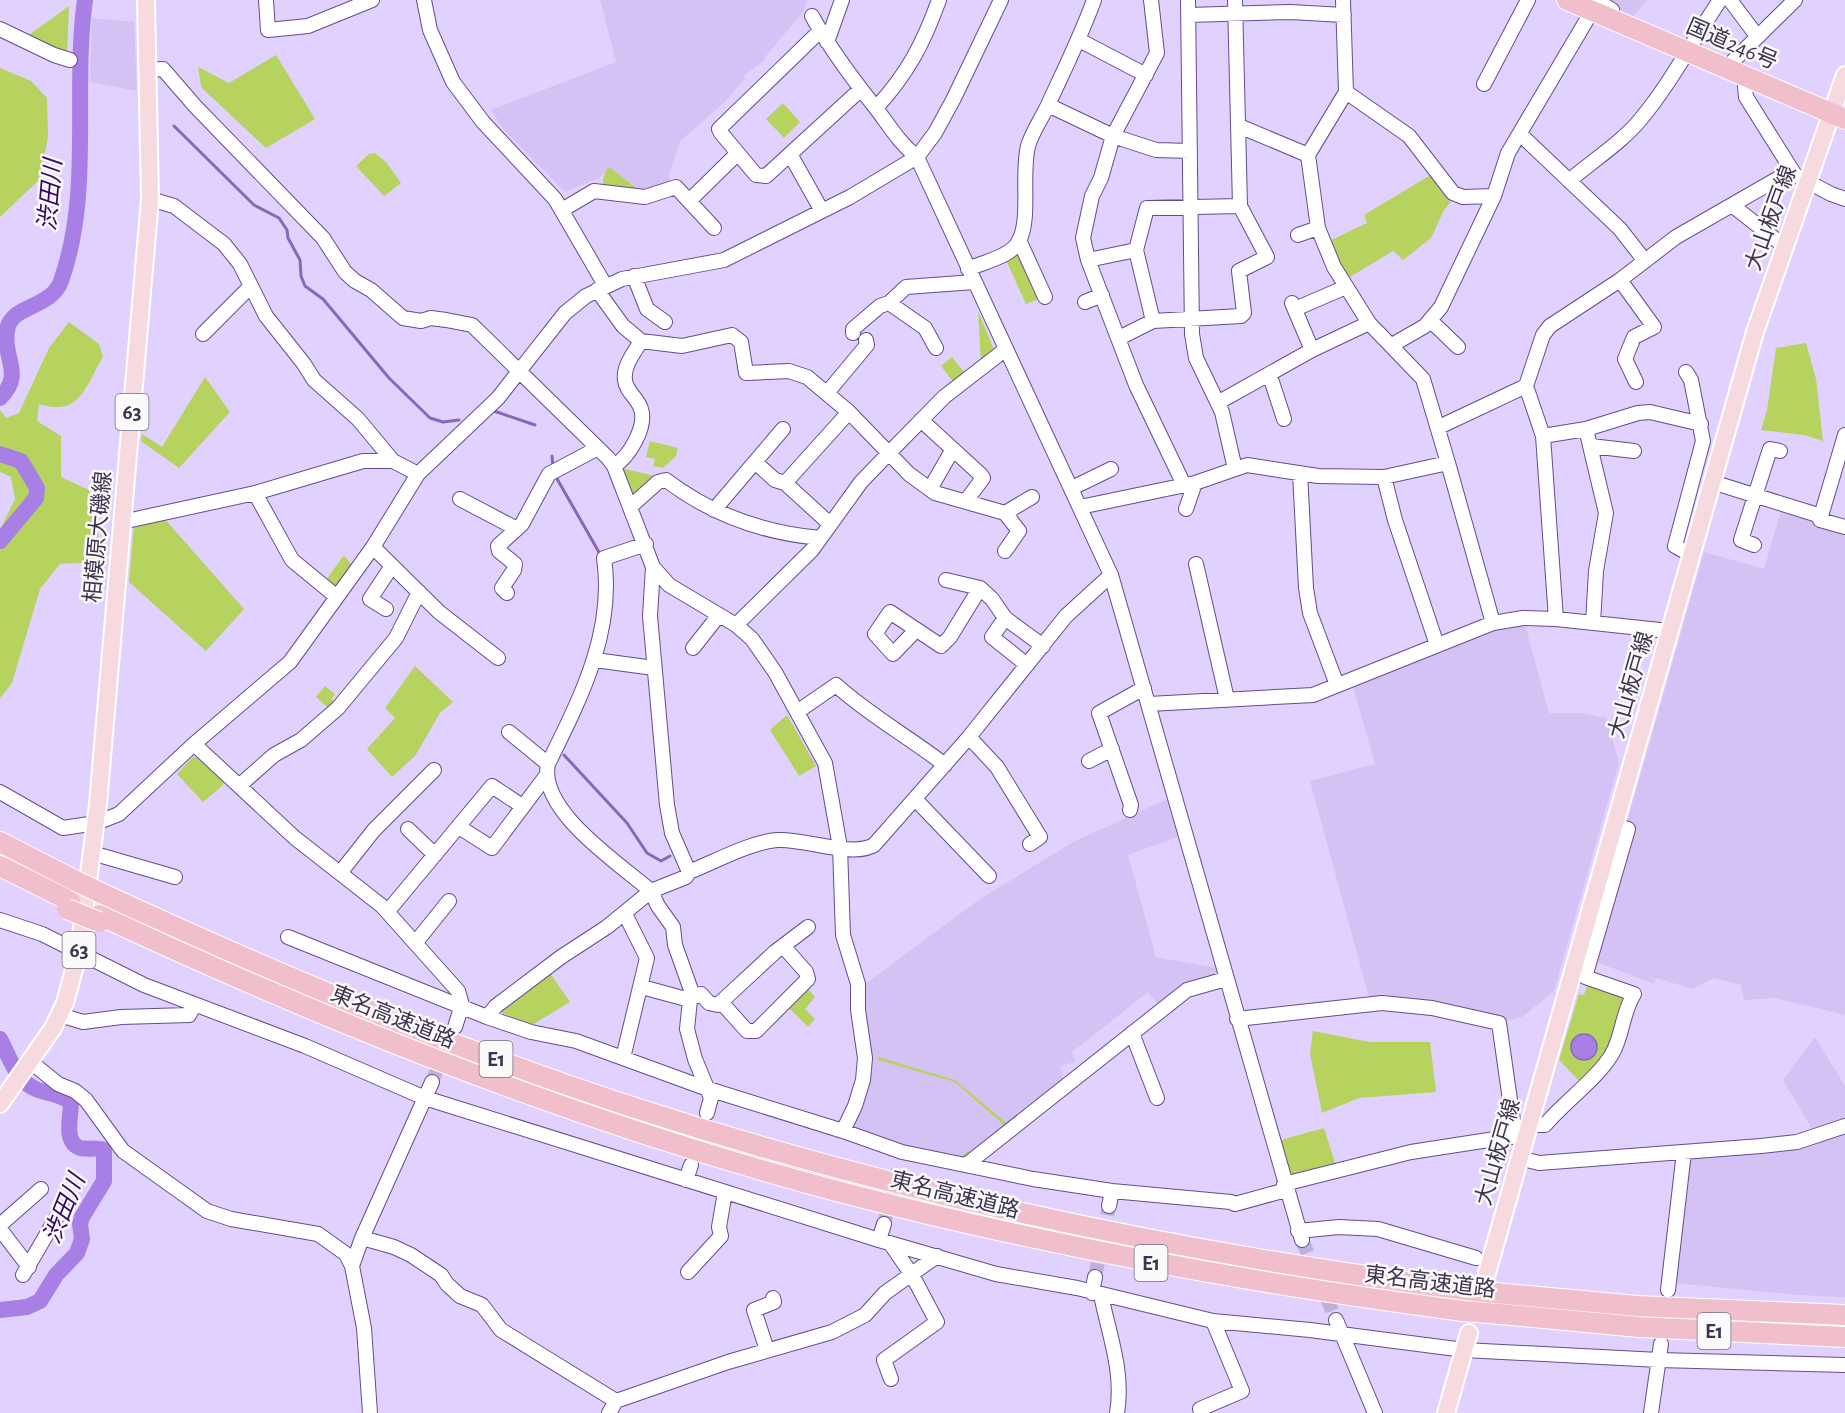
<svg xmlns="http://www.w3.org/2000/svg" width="1845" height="1413" font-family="'Alegreya Sans','Noto Sans JP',sans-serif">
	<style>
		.built { fill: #d4c2f4 }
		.green { fill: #b6d25f }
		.water { fill: #a87fe5; stroke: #8868b9; stroke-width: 1.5 }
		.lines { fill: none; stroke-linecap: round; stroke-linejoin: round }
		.stream { stroke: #8868b9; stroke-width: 3 }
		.river { stroke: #a87fe5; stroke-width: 16 }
		.minor-tunnel { stroke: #c0b1db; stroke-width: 14; stroke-dasharray: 14 7; stroke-linecap: butt }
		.minor-casing { stroke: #664c8d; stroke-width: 16 }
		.major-casing { stroke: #fff; stroke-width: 20 }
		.highway-casing { stroke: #fff; stroke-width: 22 }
		.minor { stroke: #fff; stroke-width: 14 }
		.major { stroke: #f7d9e0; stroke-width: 16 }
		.highway { stroke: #f1bfcc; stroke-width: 20 }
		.highway-bridge-casing { stroke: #fff; stroke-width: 22; stroke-linecap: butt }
		.highway-bridge { stroke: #f1bfcc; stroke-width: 20 }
		.labels { text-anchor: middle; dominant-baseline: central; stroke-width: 5; stroke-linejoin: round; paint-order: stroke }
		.shield { fill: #fafafa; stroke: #766f84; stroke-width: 1.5 }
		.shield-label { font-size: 21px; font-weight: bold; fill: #3e3351 }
		.street-label { font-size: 22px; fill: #3e3351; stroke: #fafafa }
		.water-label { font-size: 24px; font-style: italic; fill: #380464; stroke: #fafafa }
	</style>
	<rect width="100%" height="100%" fill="#e0d1fe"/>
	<!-- built -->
	<path class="built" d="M600,0h207l-3,11 -39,46v3l-22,16 2,2 -19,23 -46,40 -11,34 1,9 -26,9 -33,-25 -12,10 -34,14 -60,-61 -14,-21 125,-48z
		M1601,0h46l-14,17z
		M92,18l42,4 3,69 -47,-9z
		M1782,508l63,21v486l-70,-17 -31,2 -3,-15 -28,-7 -20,11 -37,-11 -2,6 -60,-23 38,-134 -4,-8 76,-267 60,17z
		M1524,621l25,92h31l26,5 13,44 -65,229 -32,26 -20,5 -132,-21 -60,-220 65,-17 -23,-81 141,-57z
		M1170,798l10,38 -52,19 28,102 60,11 3,10 -59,28 -12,-14 -76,60 3,10 -15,4 5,15 -76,62 -31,16 -61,-13 -43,-17 -4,-6 9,-17 5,-121 116,-86 93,-57z
		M1815,1037l30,49v37l-30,11 -32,-54z
		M1845,1131v166l-47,-2 -124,-12 12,-125z"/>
	<!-- green -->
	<path class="green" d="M69,6l-2,49 -41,-18z
		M276,55l39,64 -49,29 -62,-58 -3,-4 -3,-19 31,16z
		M0,68l31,13 16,17 1,40 -9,42 -39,37z
		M783,103l17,19 -16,16 -18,-19z
		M375,153l11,9 15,21 -17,13 -28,-30 13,-12z
		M611,168l34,27 -42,-4v-12l4,-10z
		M1434,173l19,26 -9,11 -13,28 -28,22 -10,-9 -48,29 -18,-38 40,-19 -3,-8z
		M1019,255l22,43 -15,6 -20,-44z
		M978,311l17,41 -14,11z
		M69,322l30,22 4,13c-18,30 -23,60 -64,47l-2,17 24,15v41l28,13 10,32 -3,40 -36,2 -20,25 -28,94 -12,15v-168l15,-31 -4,-22 -11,-5v-62l6,8 13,-5 30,-65z
		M1806,343l10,36 7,62 -19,-6 -43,-5 6,-20 9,-62z
		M952,357l14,17 -12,9 -13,-17z
		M205,377l25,35 -51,56 -38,-27 1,-7 20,13z
		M650,441l28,7 -2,8 -13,12 -10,-2 2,-7 -9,-2z
		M621,468l38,9 -24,21 -5,-1z
		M162,516l82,93 -38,42 -77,-69 5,-59z
		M344,555l8,10 -17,23 -9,-8z
		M415,666l38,36 -13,11 -25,43 -23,21 -25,-28 28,-31 -10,-10z
		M325,686l10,8 -4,5 4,3 -4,9 -15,-14z
		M787,715l29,51 -17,10 -29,-46z
		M193,757l6,1 25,21 -1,6 -20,17 -26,-28z
		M548,970l22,32 -38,23 -32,-13 -1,-5z
		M1588,983l38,12 -15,52 -30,36 -22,-23 20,-66 5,1z
		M806,987l9,10 -10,12 10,10 -7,8 -21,-21z
		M1313,1031l57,11h60l6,50 -77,6 -37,15 -12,-59z
		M878,1057l77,23 54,45 -43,38 -7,-4 9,-8 4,3 32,-29 -49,-43 -77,-22z
		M1324,1128l13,41 -46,11 -14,-39z"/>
	<!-- water -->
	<path class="water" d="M1571 1047a13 13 0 1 1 26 0a13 13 0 1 1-26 0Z"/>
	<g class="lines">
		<!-- stream -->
		<path class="stream" d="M174,126l80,79 25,13 8,12 1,8 12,22 1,16 4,10 18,13 66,79 41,40 13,4 16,-2
			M494,411l41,14
			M552,456l1,11
			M556,477l44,77
			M564,755l63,68 20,30 14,8 9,-5"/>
		<!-- river -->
		<path class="river" d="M0,398c26,-25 0,-41 8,-72 7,-21 44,-19 53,-45 32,-90 11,-188 24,-281
			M0,454l21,7 16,27 -1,10 -36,43
			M0,1039c8,15 16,40 32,48 13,8 28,5 39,16 0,13 -8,39 9,45 8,2 16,-1 24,2v31l-22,36 -2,7 2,15 -5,14 -21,22 -16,26 -13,6 -27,3"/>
		<!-- minor-tunnel -->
		<path class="minor-tunnel" d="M432,1082l19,-48
			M884,1224l15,-58
			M1302,1240l34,80
			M1095,1277l14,-71"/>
		<defs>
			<path id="minor" d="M266,0l2,30 40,-4 64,-26
				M424,0l6,30 23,52 30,40 72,77 50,86
				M1151,0l6,53 -44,83 -12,42 -9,18 -9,42 5,22 48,125 48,100
				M1188,0l4,334 4,24 26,54 13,57
				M1596,0l16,10 -2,8
				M1730,0l27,36
				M1188,15l102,-3 54,3
				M812,16c18,33 40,62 63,91 14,18 24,36 42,50l194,418 191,665
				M0,29l54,26 16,5
				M820,31l-101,98 2,4 35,42 10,1 94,-86
				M1079,40l67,35
				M827,42l15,-42
				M1726,68l69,-68
				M149,70l14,-1 32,37 128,132 22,34 10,9 16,9 32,28 18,3 10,-3 15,2 26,5 136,133 6,8 39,101 16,18 67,40 16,14 23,33 50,91 15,84 3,88 15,49v26l7,48 -2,22 -8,26 -12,25
				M1749,77l-4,10 1,10 49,78 36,19 14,5
				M1484,84l44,-84
				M1346,92l63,44 44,57 10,4 31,-1
				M1048,105l65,31 43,14 34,1
				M876,108c32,-35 47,-64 63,-108
				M1239,126l69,29
				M1520,134l100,95 25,32
				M790,154l32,57
				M1569,181c23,-20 52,-38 71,-61 31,-37 53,-80 80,-120
				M150,199l24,7 50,38 16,20 26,52 38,48 10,16 44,39 35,42
				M690,200l47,-46
				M1733,206l51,40
				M562,210l32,-19 51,6 31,-10 38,41
				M1298,235l20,-7
				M1019,240l26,57
				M1088,260l48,-10
				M968,269c15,-7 43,-12 51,-28 12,-23 2,-67 9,-95 4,-14 14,-28 20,-41 16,-35 33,-69 46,-105
				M634,276l13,33 18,13
				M1620,280l34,47 -20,10 -9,22 11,23
				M597,290l26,36 18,15
				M1085,302l17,-7
				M1292,303l20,47
				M1295,309l51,-22
				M1153,321l-17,-71 11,-42 93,-2
				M1431,321l27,26
				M853,333v-4l27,-23 9,-3
				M203,334l48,-48
				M1119,338l34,-17 88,-5 3,-3 -5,-42 28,-14 -27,-51 -5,-206
				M1392,345l33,-19 16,-19 53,-111 14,-43 84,-142
				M936,348l-11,-20 -36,-25 17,-16 68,-5
				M1686,372l5,8 12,61 -28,105 16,9
				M1270,376l14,43
				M1526,386l17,50 13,183
				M827,393l40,-48 -1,-5
				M1219,402l93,-52 57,-27
				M921,420l60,55 2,3 -17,23
				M1439,427l87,-41 17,-51 7,-9 70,-46 56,-43 115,-66
				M1586,429l20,84 -10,58 -3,52
				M1543,436l43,-7 52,-16 12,-1 51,12
				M1591,446l43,5
				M755,462l20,18 10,3 45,41
				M1448,463l45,160
				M614,466c15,-9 33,-39 27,-57 -3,-11 -15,-17 -16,-29 -2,-14 9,-27 16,-39l41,5 50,-11 9,7 5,31 43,-2 18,6 42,35 60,62 26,19 70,20 27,-16
				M1300,473l6,115 4,25 27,72
				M1384,477l11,43 42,125
				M1712,482l109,34 -1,4 25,7
				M785,483l64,-71
				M1072,488l39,-19
				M930,489l23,-40
				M255,493l37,67 45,37
				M460,499l57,30
				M630,507l28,-25 8,-2c46,35 98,53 154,58
				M1080,507l115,-24 52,-18 71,11 66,1 64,-14 -25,-84 -54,-56 -35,-56 -16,-39 -10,-73 38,-63 -3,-92
				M1186,509l9,-26
				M714,510l69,-81
				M1005,513l14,18 -14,20
				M1821,516l24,-81
				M122,522l133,-29 108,-32h30l25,13
				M646,544l-42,14c11,74 -24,141 -56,206 -10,47 72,100 103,127l7,15 15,21 2,18 16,45 -4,39 8,30 16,39 -4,15
				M1754,545l-13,-5 29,-91 10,2
				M373,547l66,65 59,46
				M1196,564l31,135
				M653,567l-3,49 17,189 5,28 17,39
				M946,580l34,8 12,11 13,19 38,28
				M507,593l-5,-5 12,-18 1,-6 -16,-13 -1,-5 24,-22 27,-50 49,-26
				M386,609l-16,-10 22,-33
				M1005,618l-13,19 35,28
				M736,625l76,-75 49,-68 28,-29 55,-56 62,-48
				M916,630l-23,24 -18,-20 15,-22 51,34 9,-9 30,-49
				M693,648l26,-33
				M595,660l59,8
				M1149,704l164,-9 180,-72 30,-5 33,1 113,12
				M797,712l39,-27c33,30 73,52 109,80
				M509,732l39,32
				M969,737l28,30 43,70 -10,7
				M194,744l101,94 87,68 76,85 4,14 -7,22
				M1089,761l23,-12
				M239,786l35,-31 27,-15 37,-32 58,-70 23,-46
				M0,792l63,36 33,-5 23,-9 75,-70 96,-82 83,-115 45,-73 80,-76 67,-85 21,-17 36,-17 102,-19 126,-63 67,-40 18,-24 18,-33 48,-100
				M915,799l74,77
				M1130,810l1,-5 -32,-92 45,-25
				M459,827l33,21 54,-72
				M408,829l27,26
				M92,853l83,24
				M340,873l34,-43 60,-60
				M388,911l104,-125 30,20
				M0,920l42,14 102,51 161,61 120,52 454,142 117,34 81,14 136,33 97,9 154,20 195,10 186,5
				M288,937l199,80 44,15 45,9 129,47 138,43 59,21 131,27 79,12 119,11 4,2 51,-14
				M416,942l33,-41
				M642,987l44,12 15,-5 8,9 9,2 3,-3 26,29h9l52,-52 -2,-7 -23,-26
				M721,1002l54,-50 33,-25
				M60,1015l23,7 38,-5 68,-2 5,-9
				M487,1017l9,-11 65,-49 46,-30 44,-36 35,-14 3,-5c25,-10 62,-30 88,-32 28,-2 75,18 97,5l95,-108 97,-121 45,-41
				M1237,1019l145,-16 50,5 67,15 14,98 -1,16
				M1132,1033l25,65
				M623,1058l24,-100 -22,-44
				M31,1062l27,22 17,7 11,9 37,51 84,60 24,8 87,15 28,20 6,12 12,62 6,85
				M1529,1125h16c19,-23 52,-46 67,-71 11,-19 10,-41 22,-60l-49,-17 43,-148 -14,-4
				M1519,1158l20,5 222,-17 36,-4 48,-16
				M966,1165l221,-175 39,-11
				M686,1180l5,-15
				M1284,1184l127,-32 110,-17
				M1109,1206l3,-15
				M0,1225l41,-36
				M0,1229l29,38
				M1298,1231l41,-4 39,2 98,29
				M362,1238l32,9 17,8 30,20 6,9 13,12 22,9 19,25 115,71 -7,12
				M879,1240l5,-16
				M890,1243l22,32 25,47 -53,38 7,19
				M352,1266l10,-28 70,-156
				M688,1272l33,-36 -2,-9 6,-35
				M23,1275l39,-67
				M1668,1290l16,-138
				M1092,1293l3,-16
				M1101,1295c8,40 23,77 16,118
				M1336,1320l39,93
				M767,1350l-13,-40 20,-8 -1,-4
				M616,1401l112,-39 104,-30 33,-17 20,-22 52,-37
				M1202,1413l-2,-4 42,-18 -29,-70
				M1651,1413l10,-69"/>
			<path id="major" d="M0,1104l53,-76 12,-25 14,-52 19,-147 52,-605 -4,-199
				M1487,1273l268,-941 90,-257
				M1446,1413l23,-80"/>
			<path id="highway" d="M1567,0l278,119
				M0,842l76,39
				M0,866l70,35
				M101,893c171,79 345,153 525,212 274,90 554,148 840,185
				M99,915c240,112 487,210 745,278 204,53 410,91 619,118
				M1495,1293l142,13 208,9
				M1489,1313l150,14 206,10"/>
		</defs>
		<!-- minor casing -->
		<use href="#minor" class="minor-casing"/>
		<!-- major casing -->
		<use href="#major" class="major-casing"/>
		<!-- highway casing -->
		<use href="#highway" class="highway-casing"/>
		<!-- minor -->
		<use href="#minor" class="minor"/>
		<!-- major -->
		<use href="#major" class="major"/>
		<!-- highway -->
		<use href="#highway" class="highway"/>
		<defs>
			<path id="highway-bridge" d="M76,881l25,12
				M67,909l32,13
				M1466,1290l29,3
				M1463,1311l26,2"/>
		</defs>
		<!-- highway-bridge casing -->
		<use href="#highway-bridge" class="highway-bridge-casing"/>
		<!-- highway-bridge -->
		<use href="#highway-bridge" class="highway-bridge"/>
	</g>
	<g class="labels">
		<!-- shield labels -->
		<g class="shield">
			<rect x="115.5" y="394" width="33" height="36" rx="4.5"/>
			<rect x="62.5" y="932" width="33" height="36" rx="4.5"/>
			<rect x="479.5" y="1041" width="33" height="36" rx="4.5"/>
			<rect x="1134.5" y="1245" width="33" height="36" rx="4.5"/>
			<rect x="1697.5" y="1313" width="33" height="36" rx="4.5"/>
		</g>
		<g class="shield-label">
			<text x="132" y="412">63</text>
			<text x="79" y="950">63</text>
			<text x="496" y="1059">E1</text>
			<text x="1151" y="1263">E1</text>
			<text x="1714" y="1331">E1</text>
		</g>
		<!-- street labels -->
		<g class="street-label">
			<text transform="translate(1732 44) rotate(23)">国道246号</text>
			<text transform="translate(1771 218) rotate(-70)">大山板戸線</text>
			<text transform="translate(98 537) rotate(-85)">相模原大磯線</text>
			<text transform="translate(1631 685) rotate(-74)">大山板戸線</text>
			<text transform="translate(393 1017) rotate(22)">東名高速道路</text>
			<text transform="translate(1498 1152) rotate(-74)">大山板戸線</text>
			<text transform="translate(955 1195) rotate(14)">東名高速道路</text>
			<text transform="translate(1430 1282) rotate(7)">東名高速道路</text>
		</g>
		<!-- water labels -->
		<g class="water-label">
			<text transform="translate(51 195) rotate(-85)">渋田川</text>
			<text transform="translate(65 1209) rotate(-68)">渋田川</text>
		</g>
	</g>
</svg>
